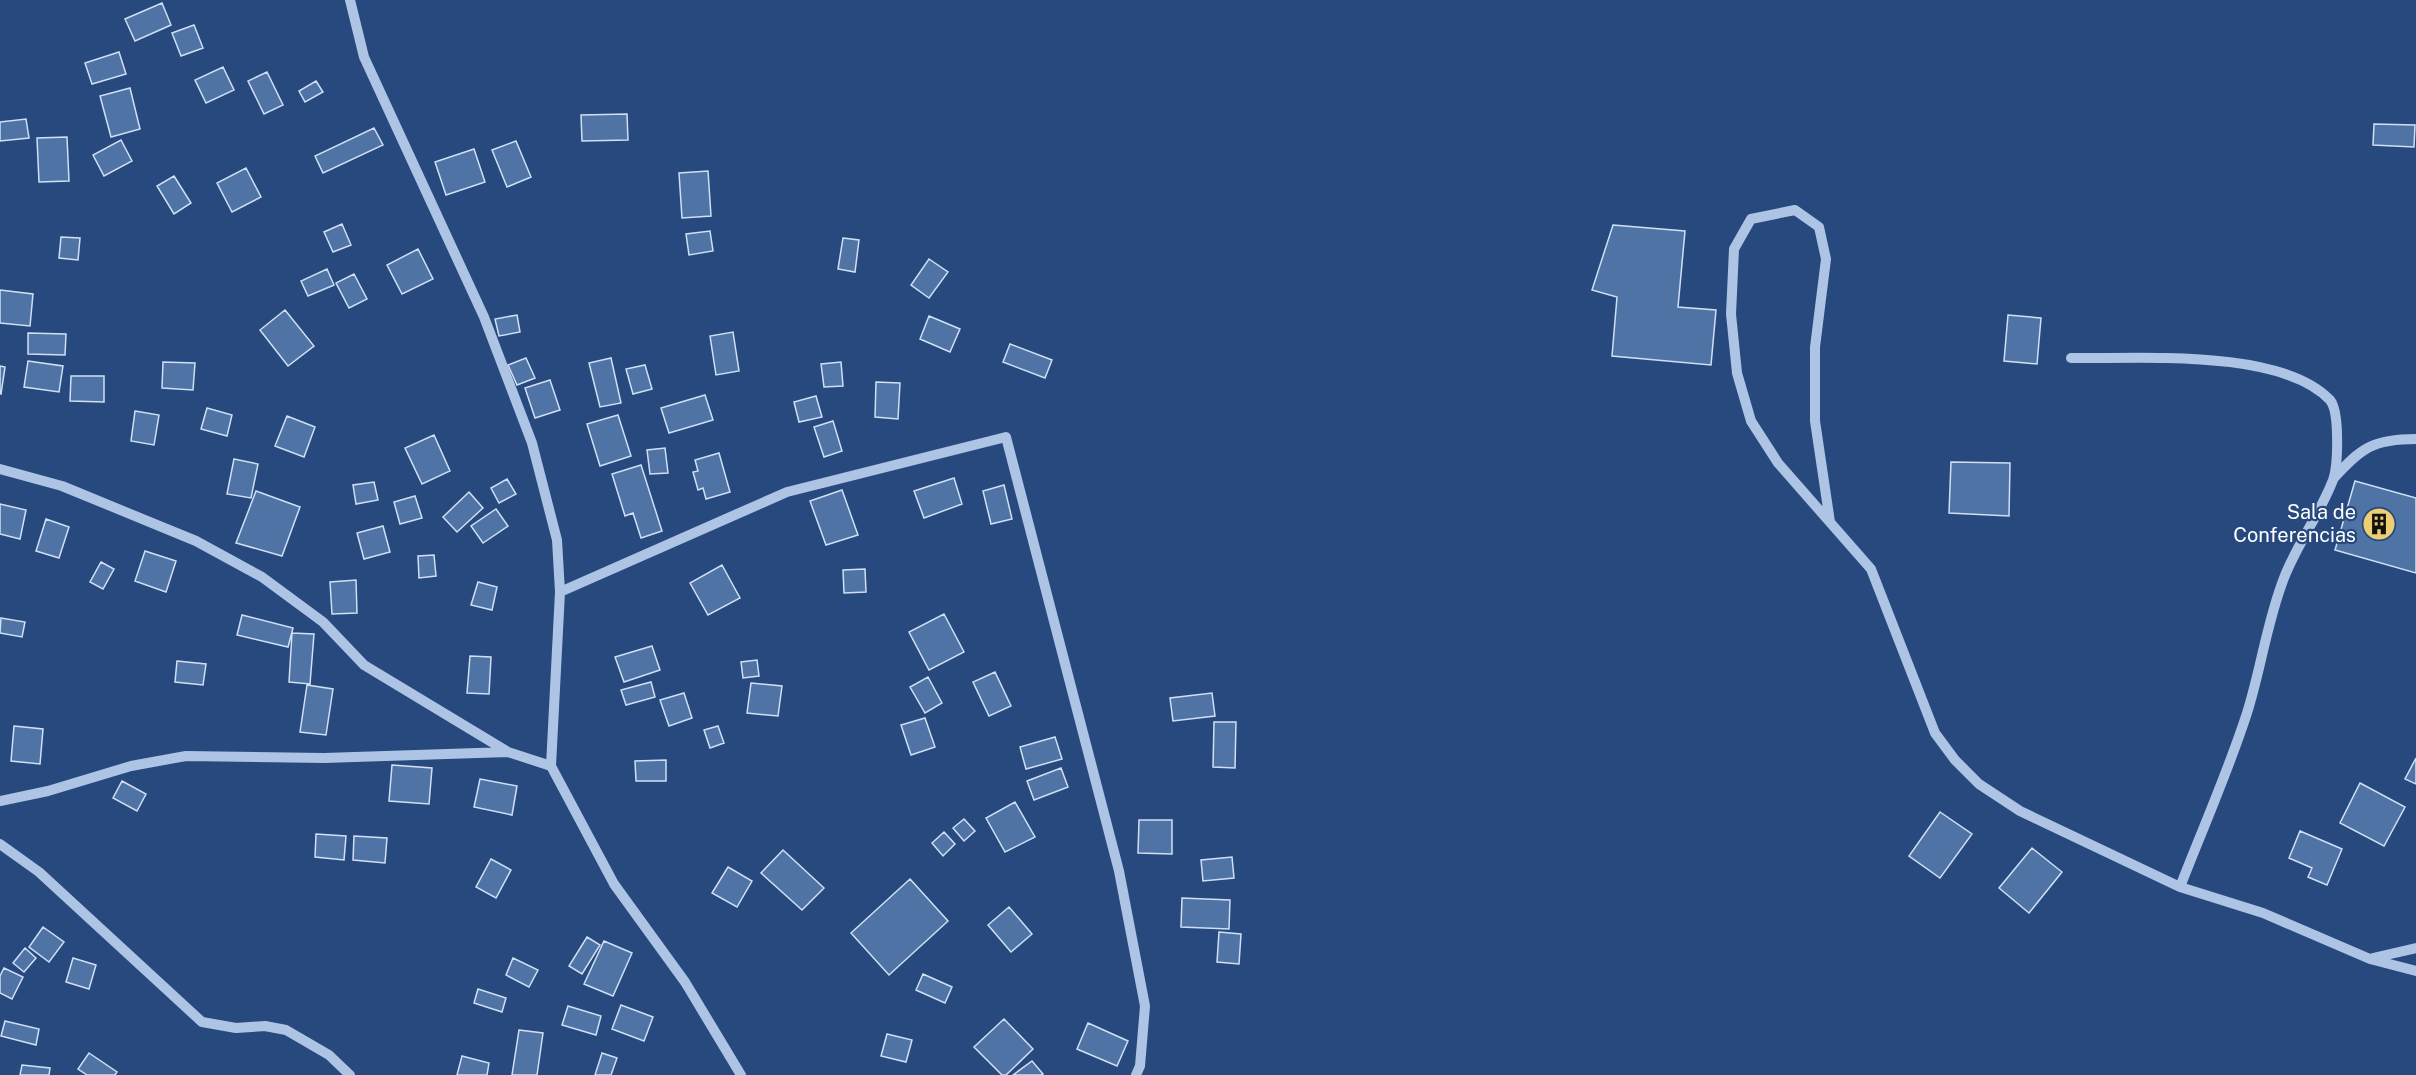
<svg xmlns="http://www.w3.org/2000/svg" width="2416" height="1075" font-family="'Public Sans',sans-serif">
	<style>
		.building { fill: #5073a6; stroke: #d0dff4; stroke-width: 1.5 }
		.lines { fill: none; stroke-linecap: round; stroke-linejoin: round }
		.minor { stroke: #adc4e5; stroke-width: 10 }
		.labels { text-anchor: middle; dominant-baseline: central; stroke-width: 4.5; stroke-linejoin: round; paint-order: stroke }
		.poi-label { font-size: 20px; fill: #fff; stroke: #27497e; text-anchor: end }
	</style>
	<rect width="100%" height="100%" fill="#27497e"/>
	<!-- building -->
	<path class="building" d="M162,3l9,22 -36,16 -10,-22z
		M194,25l9,23 -22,8 -9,-23z
		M119,52l7,22 -34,10 -7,-21z
		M223,67l11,23 -28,13 -11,-23z
		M267,72l16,33 -19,9 -16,-33z
		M316,81l7,11 -18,10 -6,-11z
		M130,88l10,41 -29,8 -11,-41z
		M627,114l1,26 -46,1 -1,-26z
		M26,119l3,19 -29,3v-19z
		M2374,124l41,1 -1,22 -41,-2z
		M374,128l9,17 -60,28 -8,-17z
		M67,137l2,44 -30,1 -2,-44z
		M121,140l11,21 -28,15 -11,-21z
		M516,141l15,36 -24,10 -15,-37z
		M474,149l11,33 -39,13 -11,-33z
		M246,168l15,29 -29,15 -15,-29z
		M708,171l3,45 -29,2 -3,-45z
		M174,176l17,27 -17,11 -17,-28z
		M342,224l9,21 -18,7 -9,-20z
		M1613,225l72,6 -7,76 38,3 -5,55 -99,-9 5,-59 -25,-7z
		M710,231l3,20 -24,4 -3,-21z
		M61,237l19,1 -2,22 -19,-2z
		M843,238l16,2 -4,32 -17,-3z
		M418,249l15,30 -31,15 -15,-29z
		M929,259l19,13 -19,26 -18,-13z
		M327,269l7,16 -26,11 -7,-15z
		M354,274l13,25 -18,9 -13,-25z
		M0,290l33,4 -3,32 -30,-3z
		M285,310l29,36 -26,20 -28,-36z
		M517,315l3,17 -21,4 -4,-17z
		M2008,315l33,3 -4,46 -33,-3z
		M929,316l31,13 -10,23 -30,-13z
		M733,332l6,39 -23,4 -6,-39z
		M28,333l38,1 -1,21 -37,-1z
		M1010,344l42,16 -7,18 -42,-16z
		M526,358l9,20 -18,7 -9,-20z
		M611,358l10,45 -21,4 -11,-44z
		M28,361l35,5 -4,26 -35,-5z
		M163,362l32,1 -2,27 -31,-2z
		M841,362l2,24 -19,1 -3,-23z
		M645,365l7,24 -19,5 -7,-25z
		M0,366l5,1 -4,27h-1z
		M71,376h33v26l-34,-1z
		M550,380l10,30 -25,8 -10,-30z
		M876,382l24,1 -2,36 -23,-2z
		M705,395l8,25 -44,13 -8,-25z
		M816,396l6,21 -23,5 -5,-20z
		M207,408l25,7 -5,21 -26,-7z
		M135,411l24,4 -5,30 -23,-4z
		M618,415l13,41 -31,10 -13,-42z
		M287,416l28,11 -11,30 -29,-11z
		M833,421l9,30 -18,6 -10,-30z
		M434,435l16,36 -28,13 -17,-36z
		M665,448l3,25 -18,1 -3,-24z
		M719,453l11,39 -24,7 -3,-11 -5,2 -5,-18 5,-1 -3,-11z
		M234,459l24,5 -7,34 -24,-4z
		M1951,462l59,1 -1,53 -60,-3z
		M641,465l21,66 -21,7 -8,-25 -8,3 -13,-42z
		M954,478l8,26 -38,14 -10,-27z
		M507,479l9,15 -17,9 -8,-15z
		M2355,481l61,17v75l-81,-23z
		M374,482l4,18 -22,4 -3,-19z
		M1004,485l8,34 -21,5 -8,-33z
		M842,490l16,45 -32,10 -16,-44z
		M256,491l44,16 -18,49 -46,-13z
		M469,492l14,16 -26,24 -14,-15z
		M415,496l7,22 -22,6 -6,-22z
		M0,504l26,6 -6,29 -20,-5z
		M496,509l12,17 -25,17 -12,-17z
		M46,519l23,8 -10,31 -23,-7z
		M383,526l7,26 -26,7 -7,-26z
		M145,551l31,10 -10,31 -31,-11z
		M434,555l2,21 -17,2 -1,-22z
		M101,562l13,7 -11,20 -13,-7z
		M722,565l18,33 -32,17 -18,-32z
		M865,569l1,23 -22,1 -1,-23z
		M356,580l1,33 -25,1 -2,-32z
		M478,582l19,5 -5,23 -21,-5z
		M944,614l20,38 -35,18 -20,-38z
		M242,615l51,13 -5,19 -51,-12z
		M1,618l24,4 -3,15 -22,-4z
		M292,633l22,1 -4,50 -21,-2z
		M652,646l8,24 -36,12 -9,-25z
		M470,656l21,1 -2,37 -22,-1z
		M757,660l2,16 -16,2 -2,-16z
		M177,661l29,3 -3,21 -28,-3z
		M995,672l16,34 -22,10 -16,-34z
		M928,677l14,26 -17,10 -15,-26z
		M651,682l4,15 -29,8 -5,-15z
		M751,683l31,3 -4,30 -31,-3z
		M307,685l26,4 -7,46 -26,-3z
		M684,693l8,25 -23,8 -9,-26z
		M1212,693l3,23 -42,5 -3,-23z
		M925,718l10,29 -24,8 -10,-30z
		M1214,722h22l-1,46 -22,-1z
		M14,726l29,3 -3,35 -29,-3z
		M718,726l6,17 -14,5 -6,-18z
		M1055,737l7,22 -36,10 -6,-22z
		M2416,758v26l-11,-5z
		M666,760v21h-30l-1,-20z
		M392,765l40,3 -3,36 -40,-3z
		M1061,768l7,19 -34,13 -7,-19z
		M480,779l37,7 -5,29 -38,-8z
		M122,781l24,13 -9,17 -24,-13z
		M2360,783l45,24 -21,39 -44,-23z
		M1015,802l20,35 -30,15 -19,-34z
		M1940,812l32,22 -32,44 -31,-22z
		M964,819l11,12 -11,10 -11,-13z
		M1139,820h33v34l-34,-1z
		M2300,831l42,18 -15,36 -19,-8 4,-9 -23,-10z
		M944,832l11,12 -12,12 -11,-13z
		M316,834l30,2 -2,24 -29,-3z
		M354,836l33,2 -2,25 -32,-3z
		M2032,848l30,24 -33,41 -30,-25z
		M783,850l41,38 -22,22 -41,-37z
		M1232,857l2,21 -31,3 -2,-21z
		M491,859l20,11 -15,28 -20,-11z
		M728,867l24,14 -15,26 -25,-14z
		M910,879l38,42 -59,54 -38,-42z
		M1182,898l48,2 -1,29 -48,-2z
		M1009,907l23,27 -21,18 -23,-27z
		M43,927l21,15 -15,20 -20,-15z
		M1219,932l22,2 -2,30 -22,-2z
		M587,937l13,8 -18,29 -13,-8z
		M604,941l28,12 -19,43 -29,-12z
		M25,948l11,10 -12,14 -11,-9z
		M73,958l23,7 -7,24 -23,-7z
		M513,958l25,12 -9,17 -23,-12z
		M4,968l19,9 -11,22 -12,-6v-17z
		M923,974l29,13 -7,16 -29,-13z
		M478,989l28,9 -4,14 -28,-9z
		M621,1005l32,12 -9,24 -32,-12z
		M568,1006l33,10 -5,19 -34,-10z
		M1004,1019l29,30 -27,26h-4l-28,-28z
		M5,1021l34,8 -3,16 -35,-9z
		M1088,1023l40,18 -11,25 -40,-17z
		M519,1030l24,3 -6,42h-25z
		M887,1034l25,6 -6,22 -25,-6z
		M89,1053l28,19 -2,3h-28l-9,-6z
		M602,1053l15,5 -6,17h-16z
		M462,1056l27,7 -2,12h-30z
		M1032,1061l11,13 -2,1h-28z
		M22,1065l28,3 -1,7h-29z"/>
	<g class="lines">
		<!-- minor -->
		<path class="minor" d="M350,0l14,57 120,260 48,126 25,97 3,52 -9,174 63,118 71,98 56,93
			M2071,358c67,1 210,-10 259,42 10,12 8,66 3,80 -13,34 -36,64 -49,98 -17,43 -23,91 -37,135 -19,59 -45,117 -67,174
			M0,469l62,17 134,55 66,36 61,45 41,43 144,87
			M2334,478c27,-30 39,-39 82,-39
			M1830,522l-15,-101v-74l11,-88 -7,-32 -24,-17 -44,9 -17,30 -3,65 6,59 14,48 27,42 93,106 64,164 20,27 24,24 41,27 160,76 83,26 107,46 46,12
			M560,592l227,-100 219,-55 113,434 26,135 -5,60 -4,9
			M0,801l48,-10 83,-25 55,-10 138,2 184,-6 43,14
			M0,844l39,28 163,150 34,6 29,-2 21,4 43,25 21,20
			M2373,958l43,-10"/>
	</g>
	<!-- icons -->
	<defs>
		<symbol id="building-disc" viewBox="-11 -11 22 22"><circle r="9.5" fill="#edcf73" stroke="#27497e"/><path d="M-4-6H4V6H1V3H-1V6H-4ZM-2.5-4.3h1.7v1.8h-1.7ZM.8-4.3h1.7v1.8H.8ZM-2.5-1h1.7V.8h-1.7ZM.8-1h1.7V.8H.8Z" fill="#111"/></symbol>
	</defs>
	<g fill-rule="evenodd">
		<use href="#building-disc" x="2360" y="505" width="38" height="38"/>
	</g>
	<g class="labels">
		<!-- poi labels -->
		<g class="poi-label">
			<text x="2356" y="512">Sala de<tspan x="2356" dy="23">Conferencias</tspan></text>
		</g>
	</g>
</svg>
